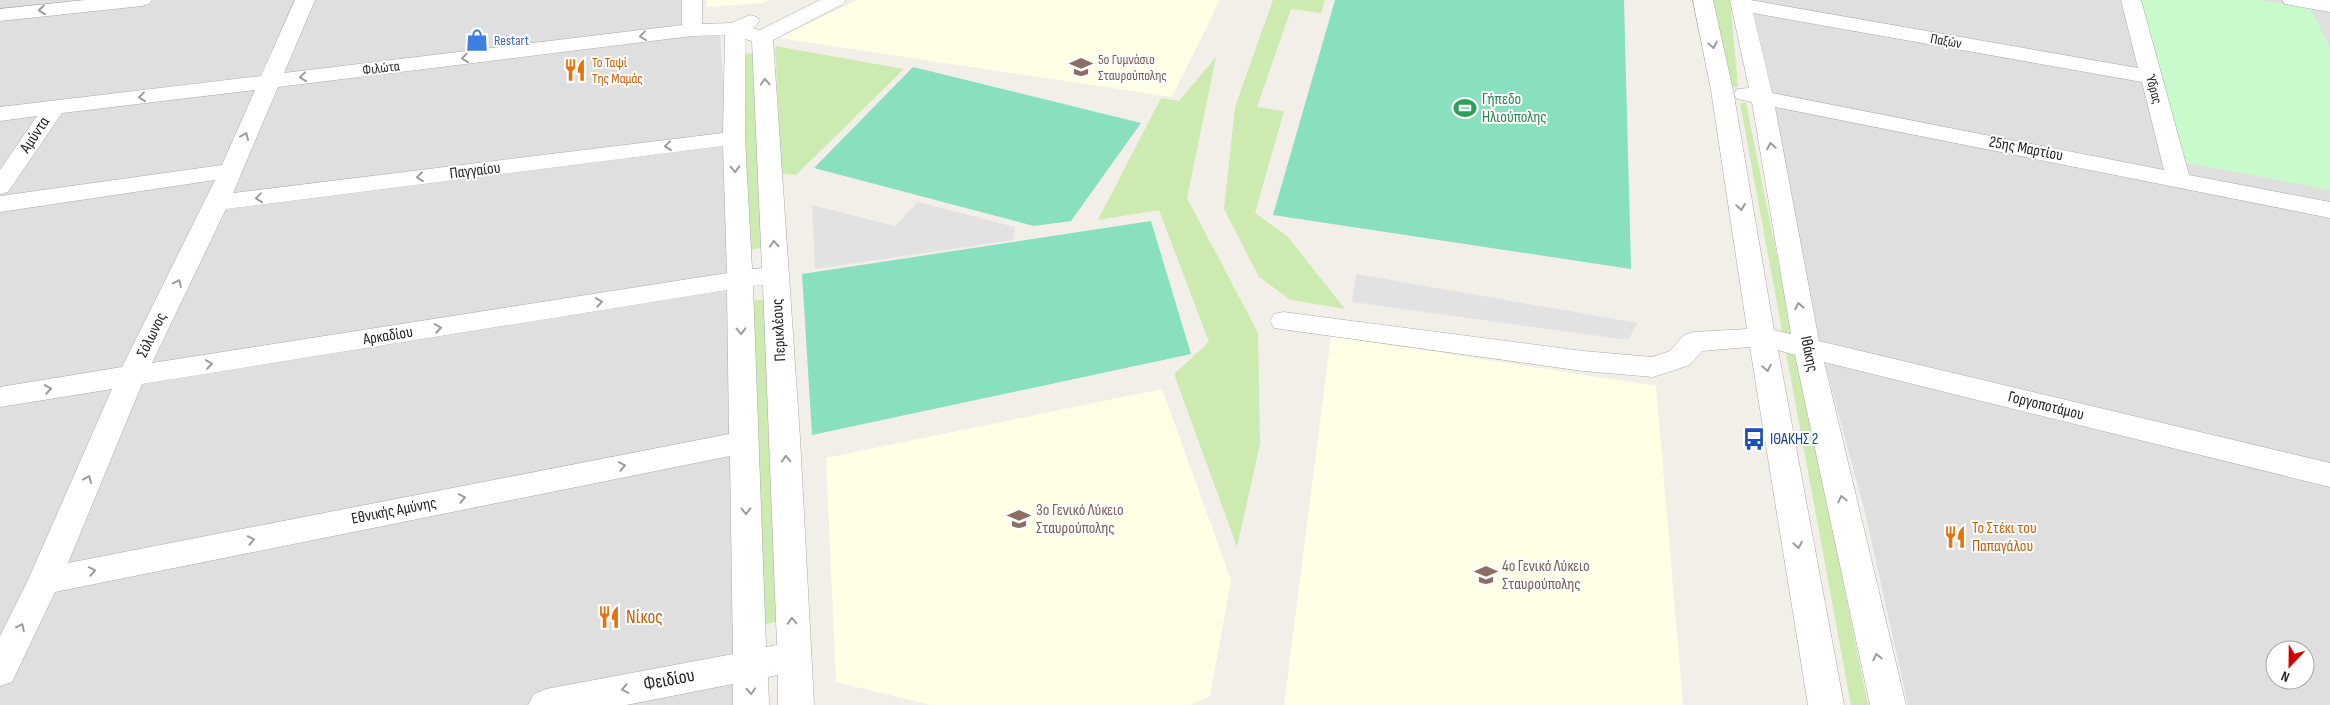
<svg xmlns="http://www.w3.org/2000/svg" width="2330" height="705" font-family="'Sofia Sans Condensed',sans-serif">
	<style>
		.residential { fill: #e0dfdf; fill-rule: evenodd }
		.education { fill: #ffffe5 }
		.grass { fill: #cdebb0 }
		.park { fill: #c8facc }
		.pitch { fill: #88e0be }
		.parking { fill: #e2e2e2 }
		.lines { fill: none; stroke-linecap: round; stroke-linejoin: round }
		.minor-casing { stroke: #a9a9a9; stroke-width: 1 }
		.minor { fill: #fff; fill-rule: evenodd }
		.oneway { stroke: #9c9c9c }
		.labels { text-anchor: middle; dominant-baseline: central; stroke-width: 4; stroke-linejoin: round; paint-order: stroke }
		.far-shop-label { font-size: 14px; fill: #366cbe; stroke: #fff; text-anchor: start }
		.far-street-label { font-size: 14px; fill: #222; stroke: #fff }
		.far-education-label { font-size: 14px; fill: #785e54; stroke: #fff; text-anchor: start }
		.far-food-label { font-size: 14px; fill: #c56008; stroke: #fff; text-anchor: start }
		.leisure-label { font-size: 16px; fill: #27864d; stroke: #fff; text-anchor: start }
		.street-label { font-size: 16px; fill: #222; stroke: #fff }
		.transit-label { font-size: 16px; fill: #164399; stroke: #fff; text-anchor: start }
		.education-label { font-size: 16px; fill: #785e54; stroke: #fff; text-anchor: start }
		.food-label { font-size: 16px; fill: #c56008; stroke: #fff; text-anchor: start }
		.near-food-label { font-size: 19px; fill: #c56008; stroke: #fff; text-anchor: start }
		.near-street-label { font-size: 19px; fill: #222; stroke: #fff }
	</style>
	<rect width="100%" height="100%" fill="#f2efe9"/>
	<!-- residential -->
	<path class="residential" d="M0,0h690l-2,34h32l7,110 9,561h-736z
		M1747,0h583v705h-422l-43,-193 -62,-229zM2275,650h30v30h-30z"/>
	<!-- education -->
	<path class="education" d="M706,0h63l-6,3 -56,4z
		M857,0h363l-48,97 -393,-59z
		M1331,336l325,50 27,319h-399z
		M1162,389l69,191 -21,116 -20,9h-260l-94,-23 -10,-224z"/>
	<!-- grass -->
	<path class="grass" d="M1273,0h52l-4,13 -30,-4 -34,98 27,4 -29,102 32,23 58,73 -54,-9 -32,-23 -35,-68 11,-102z
		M1712,0h18l8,87 -20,-2z
		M775,46l129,23 -108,106 -14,-2z
		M754,53l7,195 -13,2 -5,-196z
		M1216,57l-29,141 71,135 2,111 -23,103 -63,-173 35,-32 -50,-132 -61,10 63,-122 18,3z
		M1740,103h6l122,602h-17z
		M766,299l14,322 -18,4 -10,-324z"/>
	<!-- park -->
	<path class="park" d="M2140,0h119l51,8 20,40v142l-153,-29z"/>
	<!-- pitch -->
	<path class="pitch" d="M1335,0h289l7,269 -358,-54z
		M913,67l228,56 -70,98 -37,5 -220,-58z
		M1151,221l40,133 -379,81 -10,-161z"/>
	<!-- parking -->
	<path class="parking" d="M918,202l97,25 -2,13 -198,29 -3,-64 83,21z
		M1356,274l282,49 -10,17 -276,-38z"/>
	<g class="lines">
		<defs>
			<path id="minor" d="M85,0h67l-3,4 -7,2 -142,15v-12z
				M295,0h20l-31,73 398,-48v-25h20v24l29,-1 19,-8 7,2 3,4 -7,7 7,2 60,-30h26l-3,4 -70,36 27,398 14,267h-36v-30l-10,2 1,28h-36v-21l-107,21h-98l6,-11 12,-5 187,-35 -3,-198 -675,136 -43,90 -12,4v-50l28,-56 84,-191 -112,18v-20l122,-20 93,-187 -215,32v-16l222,-31 33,-75 -193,23 -54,79 -8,2v-24l37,-54 -37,5v-14l261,-31zM725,35l-2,98 -490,60 45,-106 414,-51zM745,39l7,2 10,227 -10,1 -7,-131zM723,146l4,127 -575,90 74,-154zM763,285l14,360 -11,2 -13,-361zM727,290l2,144 -661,129 74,-179z
				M1693,0h20l20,90 41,240 17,4 -39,-232 -15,-3 -3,-5 3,-5 12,-1 -19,-88h20l388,68 -17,-68h20l48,175 141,27v16l-555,-111 44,234 511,122v24l-506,-125 82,343h-36l-75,-350 -17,-5 66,355h-36l-58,-358 -48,4 -12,14 -37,12 -70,-6 -309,-43 -4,-7 4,-7 9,-2 300,39 69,6 18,-6 14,-16 10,-3 53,-3 -36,-239zM1753,13l389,69 22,88 -392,-77z
				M2282,0h48v12l-45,-8z"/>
		</defs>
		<!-- minor casing -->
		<use href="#minor" class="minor-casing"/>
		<!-- minor -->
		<use href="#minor" class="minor"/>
	</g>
	<!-- one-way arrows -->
	<defs><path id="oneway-chevron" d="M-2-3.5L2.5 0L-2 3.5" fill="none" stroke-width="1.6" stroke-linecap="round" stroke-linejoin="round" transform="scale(1.25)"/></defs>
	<g class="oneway">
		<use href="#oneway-chevron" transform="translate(42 10) rotate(174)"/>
		<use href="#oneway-chevron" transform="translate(643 36) rotate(173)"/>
		<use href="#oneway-chevron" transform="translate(1713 45) rotate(78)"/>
		<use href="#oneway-chevron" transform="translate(465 58) rotate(173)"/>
		<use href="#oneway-chevron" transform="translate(303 77) rotate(173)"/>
		<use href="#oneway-chevron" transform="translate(765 82) rotate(-93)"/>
		<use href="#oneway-chevron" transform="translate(142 97) rotate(173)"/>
		<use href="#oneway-chevron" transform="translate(245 136) rotate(-67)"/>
		<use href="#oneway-chevron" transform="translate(668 146) rotate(173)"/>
		<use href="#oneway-chevron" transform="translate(1771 146) rotate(-100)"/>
		<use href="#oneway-chevron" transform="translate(735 169) rotate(88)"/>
		<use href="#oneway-chevron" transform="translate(420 177) rotate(173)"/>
		<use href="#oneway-chevron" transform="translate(259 198) rotate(173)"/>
		<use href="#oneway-chevron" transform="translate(1741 207) rotate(81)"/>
		<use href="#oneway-chevron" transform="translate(774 244) rotate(-93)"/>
		<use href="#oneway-chevron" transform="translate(178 283) rotate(-64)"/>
		<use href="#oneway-chevron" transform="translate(599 302) rotate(-9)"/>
		<use href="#oneway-chevron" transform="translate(1799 306) rotate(-100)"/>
		<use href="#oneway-chevron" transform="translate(438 328) rotate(-9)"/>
		<use href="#oneway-chevron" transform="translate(741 331) rotate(88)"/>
		<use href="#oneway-chevron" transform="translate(209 364) rotate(-9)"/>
		<use href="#oneway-chevron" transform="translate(1767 368) rotate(80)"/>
		<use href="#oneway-chevron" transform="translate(48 389) rotate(-9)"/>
		<use href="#oneway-chevron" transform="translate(786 459) rotate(-92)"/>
		<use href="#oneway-chevron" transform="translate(622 466) rotate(-11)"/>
		<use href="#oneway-chevron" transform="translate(88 479) rotate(-67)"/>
		<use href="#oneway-chevron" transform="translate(462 498) rotate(-11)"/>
		<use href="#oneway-chevron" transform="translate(1842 499) rotate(-103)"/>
		<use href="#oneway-chevron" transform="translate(746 511) rotate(89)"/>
		<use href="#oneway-chevron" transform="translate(251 540) rotate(-11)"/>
		<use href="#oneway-chevron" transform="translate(1798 545) rotate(80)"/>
		<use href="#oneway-chevron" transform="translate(92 571) rotate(-11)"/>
		<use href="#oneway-chevron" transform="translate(792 621) rotate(-92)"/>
		<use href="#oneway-chevron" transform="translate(21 627) rotate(-64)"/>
		<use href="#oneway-chevron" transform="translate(1877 657) rotate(-103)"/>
		<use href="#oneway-chevron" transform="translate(625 689) rotate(169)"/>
		<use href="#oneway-chevron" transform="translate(751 691) rotate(87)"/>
	</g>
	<!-- icons -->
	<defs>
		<symbol id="shop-bare" viewBox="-9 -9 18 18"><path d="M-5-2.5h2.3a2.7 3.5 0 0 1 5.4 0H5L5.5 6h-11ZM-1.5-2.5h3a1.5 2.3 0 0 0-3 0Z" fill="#3f7fe0" stroke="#fff" stroke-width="2.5" paint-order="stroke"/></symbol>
		<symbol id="school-bare" viewBox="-9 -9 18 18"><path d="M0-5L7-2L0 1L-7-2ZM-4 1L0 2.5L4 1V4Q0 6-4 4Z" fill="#8d6e63" stroke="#fff" stroke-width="2.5" paint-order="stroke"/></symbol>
		<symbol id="restaurant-bare" viewBox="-9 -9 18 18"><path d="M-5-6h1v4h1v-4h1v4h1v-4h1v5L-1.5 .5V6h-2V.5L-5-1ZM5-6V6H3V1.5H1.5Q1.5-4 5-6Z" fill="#e8710a" stroke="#fff" stroke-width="2.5" paint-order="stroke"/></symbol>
		<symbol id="stadium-bare" viewBox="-9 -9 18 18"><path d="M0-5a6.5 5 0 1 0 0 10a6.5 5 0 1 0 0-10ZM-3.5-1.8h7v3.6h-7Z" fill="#2e9e5b" stroke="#fff" stroke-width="2.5" paint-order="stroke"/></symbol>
		<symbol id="bus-bare" viewBox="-9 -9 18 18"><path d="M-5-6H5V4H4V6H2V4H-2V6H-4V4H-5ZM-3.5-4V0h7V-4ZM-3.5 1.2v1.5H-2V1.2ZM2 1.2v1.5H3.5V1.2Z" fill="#1a4fb4" stroke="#fff" stroke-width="2.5" paint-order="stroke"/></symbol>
	</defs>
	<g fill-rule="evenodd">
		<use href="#shop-bare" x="461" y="24" width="32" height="32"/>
		<use href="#school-bare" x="1065" y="51" width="32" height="32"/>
		<use href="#restaurant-bare" x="559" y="54" width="32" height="32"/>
		<use href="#stadium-bare" x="1449" y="92" width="32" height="32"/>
		<use href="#bus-bare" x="1738" y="423" width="32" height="32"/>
		<use href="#school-bare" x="1003" y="503" width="32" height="32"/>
		<use href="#restaurant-bare" x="1939" y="521" width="32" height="32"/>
		<use href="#school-bare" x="1470" y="559" width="32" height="32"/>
		<use href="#restaurant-bare" x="593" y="601" width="32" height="32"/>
	</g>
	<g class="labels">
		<!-- far-shop labels -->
		<g class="far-shop-label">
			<text x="494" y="40">Restart</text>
		</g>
		<!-- far-street labels -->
		<g class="far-street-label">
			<text transform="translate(1946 41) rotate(10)">Παξών</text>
			<text transform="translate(381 68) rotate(-7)">Φιλώτα</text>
			<text transform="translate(2154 89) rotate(75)">Ύδρας</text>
		</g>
		<!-- far-education labels -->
		<g class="far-education-label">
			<text x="1098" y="59">5ο Γυμνάσιο<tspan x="1098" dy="16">Σταυρούπολης</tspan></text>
		</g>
		<!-- far-food labels -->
		<g class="far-food-label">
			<text x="592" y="62">Το Ταψί<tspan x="592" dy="16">Της Μαμάς</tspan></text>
		</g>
		<!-- leisure labels -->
		<g class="leisure-label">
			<text x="1482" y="99">Γήπεδο<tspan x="1482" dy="18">Ηλιούπολης</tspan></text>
		</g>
		<!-- street labels -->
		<g class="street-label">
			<text transform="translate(35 135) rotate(-56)">Αμύντα</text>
			<text transform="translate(2026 149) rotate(11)">25ης Μαρτίου</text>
			<text transform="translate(475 171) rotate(-7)">Παγγαίου</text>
			<text transform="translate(779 330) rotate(-93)">Περικλέους</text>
			<text transform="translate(152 335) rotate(-64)">Σόλωνος</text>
			<text transform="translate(388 336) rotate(-9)">Αρκαδίου</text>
			<text transform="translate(1809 354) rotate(78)">Ιθάκης</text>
			<text transform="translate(2046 406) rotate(14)">Γοργοποτάμου</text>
			<text transform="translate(394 511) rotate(-11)">Εθνικής Αμύνης</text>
		</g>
		<!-- transit labels -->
		<g class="transit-label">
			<text x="1770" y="439">ΙΘΑΚΗΣ 2</text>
		</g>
		<!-- education labels -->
		<g class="education-label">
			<text x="1036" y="510">3ο Γενικό Λύκειο<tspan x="1036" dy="18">Σταυρούπολης</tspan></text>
			<text x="1502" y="566">4ο Γενικό Λύκειο<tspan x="1502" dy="18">Σταυρούπολης</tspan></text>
		</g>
		<!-- food labels -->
		<g class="food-label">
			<text x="1972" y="528">Το Στέκι του<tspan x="1972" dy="18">Παπαγάλου</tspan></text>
		</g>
		<!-- near-food labels -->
		<g class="near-food-label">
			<text x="626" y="617">Νίκος</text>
		</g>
		<!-- near-street labels -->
		<g class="near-street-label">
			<text transform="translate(669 680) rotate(-11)">Φειδίου</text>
		</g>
	</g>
	<!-- north arrow -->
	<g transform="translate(2290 665) rotate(202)"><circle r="24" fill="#ffffff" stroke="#a7a7a7"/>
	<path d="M0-4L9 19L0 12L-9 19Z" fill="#d40000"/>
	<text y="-8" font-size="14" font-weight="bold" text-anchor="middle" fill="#222222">N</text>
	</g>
</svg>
